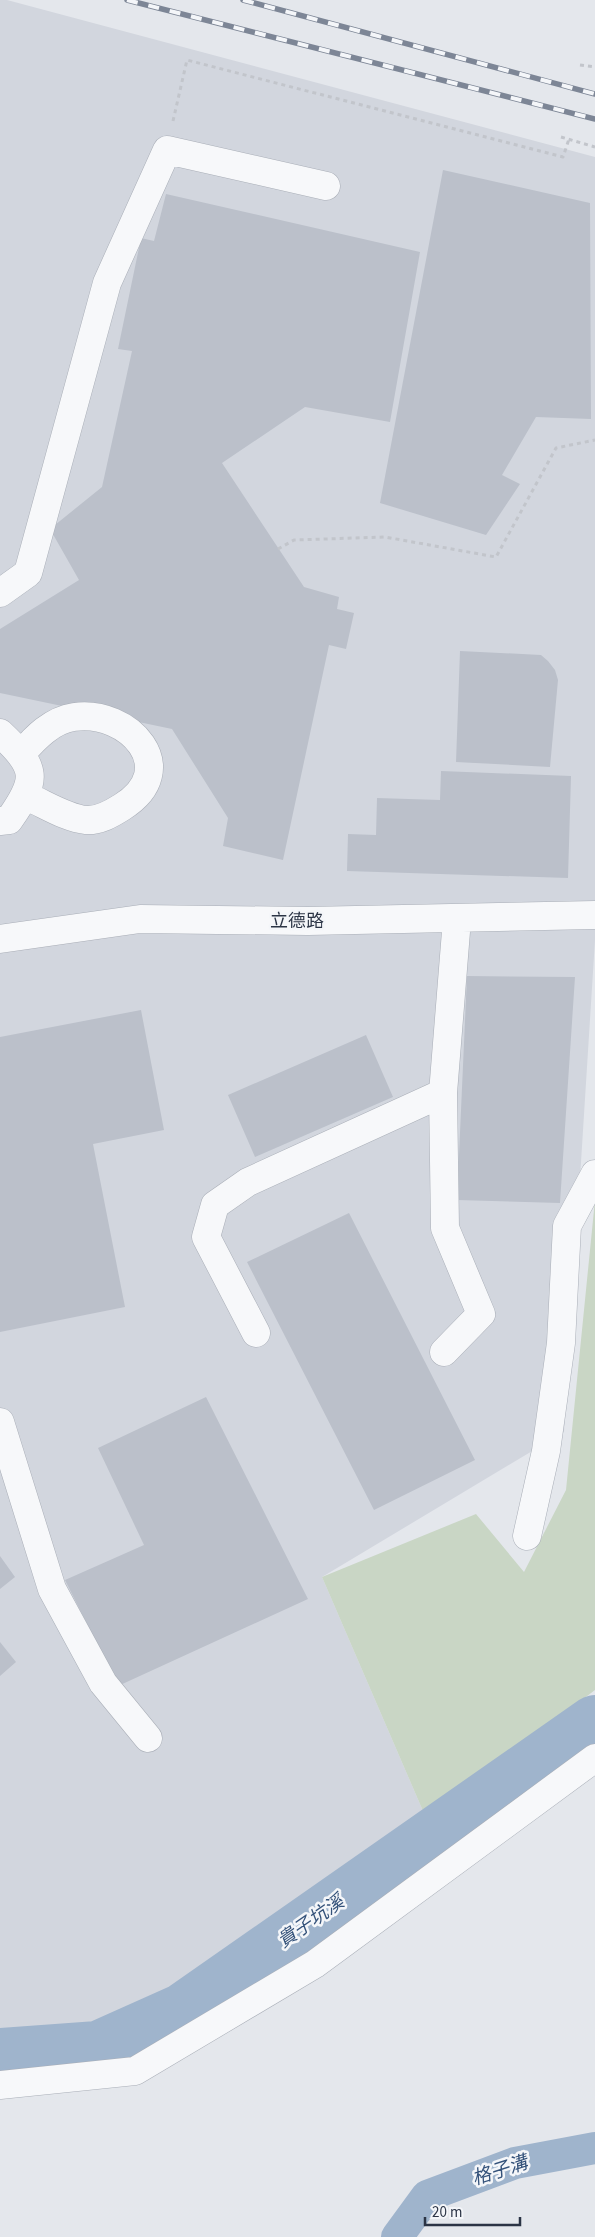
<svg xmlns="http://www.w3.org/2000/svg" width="595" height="2237" font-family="'Source Sans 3','Noto Sans TC',sans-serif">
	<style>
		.built { fill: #d2d6de }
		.green { fill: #c9d6c5 }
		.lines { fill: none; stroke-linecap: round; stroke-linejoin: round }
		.canal { stroke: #9fb4cc; stroke-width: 32 }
		.river { stroke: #9fb4cc; stroke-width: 56 }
		.building { fill: #bbc0ca }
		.minor-casing { stroke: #a9aeb7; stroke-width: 29 }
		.path { stroke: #c2c5cb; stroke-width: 3; stroke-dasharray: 4 4; stroke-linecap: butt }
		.minor { stroke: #f7f8fa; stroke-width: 28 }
		.rail-casing { stroke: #7d8696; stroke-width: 5.5 }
		.rail { stroke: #f4f6f9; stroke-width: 4; stroke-dasharray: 11; stroke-linecap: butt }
		.labels { text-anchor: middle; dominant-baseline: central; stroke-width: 5; stroke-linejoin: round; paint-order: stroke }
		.street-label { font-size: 18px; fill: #2b3445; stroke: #f4f6f9 }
		.water-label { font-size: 19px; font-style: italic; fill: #34527a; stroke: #f4f6f9 }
	</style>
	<rect width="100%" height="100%" fill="#e4e7ec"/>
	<!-- built -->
	<path class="built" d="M0,0h7l588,157v783l-31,492 -242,145 104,241 -251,172 -86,42 -89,2z"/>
	<!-- green -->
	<path class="green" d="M595,1200v490l-169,128 -104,-241 154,-63 48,58 42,-82z"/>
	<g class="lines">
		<!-- canal -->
		<path class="canal" d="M397,2237l30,-41 88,-33 80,-15"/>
		<!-- river -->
		<path class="river" d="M0,2056l98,-7 85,-38 412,-288"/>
	</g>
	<!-- building -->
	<path class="building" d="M443,170l147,33 1,216 -55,-2 -34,58 18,9 -34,51 -106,-32z
		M166,194l254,58 -30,170 -85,-15 -83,56 82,124 35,10 -2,12 17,4 -8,36 -17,-4 -46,215 -60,-14 5,-28 -56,-89 -172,-36v-64l79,-49 -29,-51 52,-42 30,-136 -14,-2 23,-111 13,3z
		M460,651l81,4 7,6 7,9 3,10 -8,87 -94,-5z
		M441,771l130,5 -3,102 -221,-7 1,-37 28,1 1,-37 63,2z
		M467,976l108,1 -15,226 -103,-3z
		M141,1010l23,120 -71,14 32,163 -125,25v-295z
		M366,1035l27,62 -138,60 -27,-62z
		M349,1213l126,247 -101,50 -127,-248z
		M206,1397l102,202 -190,87 -53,-106 79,-35 -46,-97z
		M0,1556l15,21 -15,12z
		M0,1642l16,20 -16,14z"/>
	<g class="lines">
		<defs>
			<path id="minor" d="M0,593l28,-20 79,-290 60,-133 159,36
				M0,733c37,35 39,45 9,87l-9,1
				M22,753c13,-15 30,-33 52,-36 55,-8 109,52 48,90 -11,7 -23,14 -36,13 -20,-2 -41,-16 -60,-24
				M0,939l140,-20 168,2 287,-6
				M256,1333l-50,-96 9,-32 33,-23 195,-89
				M444,1352l37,-38 -36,-86 -2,-135 14,-174
				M0,1422l52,167 51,94 45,55
				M527,1536l19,-85 15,-108 6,-117 28,-52
				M0,2085l135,-14 180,-107 280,-206"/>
		</defs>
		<!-- minor casing -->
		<use href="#minor" class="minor-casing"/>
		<!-- path -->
		<path class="path" d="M580,65l15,2
			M173,121l14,-61 376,97 6,-18
			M561,137l34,10
			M278,549l16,-9 91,-3 111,20 60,-109 39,-8"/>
		<!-- minor -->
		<use href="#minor" class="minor"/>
		<defs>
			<path id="rail" d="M127,0l468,119
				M243,0l352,94"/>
		</defs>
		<!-- rail casing -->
		<use href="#rail" class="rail-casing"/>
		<!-- rail -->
		<use href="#rail" class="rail"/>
	</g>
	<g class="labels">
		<!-- street labels -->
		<g class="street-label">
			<text x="297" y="921">立德路</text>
		</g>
		<!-- water labels -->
		<g class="water-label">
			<text transform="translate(311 1922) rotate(-35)">貴子坑溪</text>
			<text transform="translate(500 2171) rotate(-18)">格子溝</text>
		</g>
	</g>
	<!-- scale -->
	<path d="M425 2217v8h95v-8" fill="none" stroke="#2b3445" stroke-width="2.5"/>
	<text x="432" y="2217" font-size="15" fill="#2b3445" stroke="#f4f6f9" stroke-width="4" paint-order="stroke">20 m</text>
</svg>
